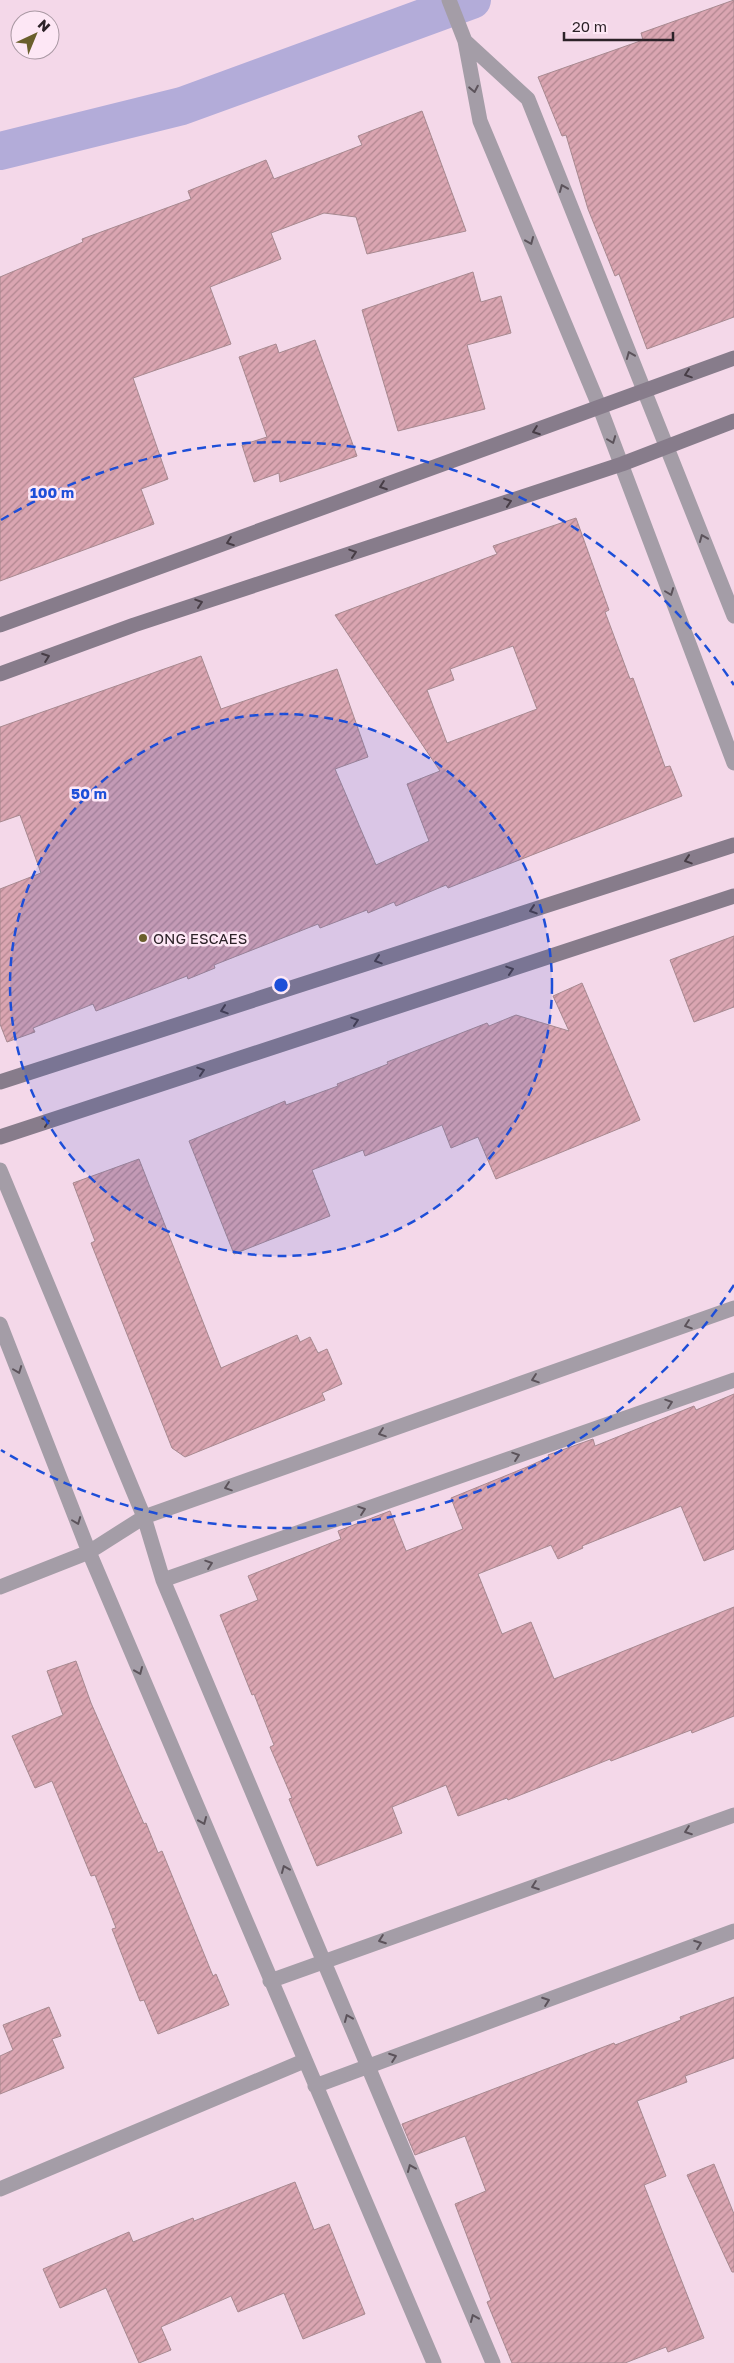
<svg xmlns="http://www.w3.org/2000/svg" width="734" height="2363" font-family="'Golos Text',sans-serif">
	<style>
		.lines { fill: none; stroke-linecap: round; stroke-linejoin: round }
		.canal { stroke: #b3acd9; stroke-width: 38 }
		.building { fill: url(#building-hatch); stroke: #a78990; fill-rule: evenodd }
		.street { stroke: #a49da7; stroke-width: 15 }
		.secondary { stroke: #877c8b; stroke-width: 15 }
		.oneway { stroke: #5c535b }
		.oneway2 { stroke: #473d46 }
		.ring { fill: none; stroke: #1d4ed8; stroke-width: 2.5; stroke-dasharray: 9 6 }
		.poi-dot { fill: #6a5f2c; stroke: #fde7f5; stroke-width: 2 }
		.labels { text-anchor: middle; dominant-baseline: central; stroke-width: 5; stroke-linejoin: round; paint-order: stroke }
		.poi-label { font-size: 15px; fill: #2c2228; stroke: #fde7f5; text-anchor: start }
		.centre { fill: #1d4ed8; stroke: #fde7f5; stroke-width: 2.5 }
		.ring-label { font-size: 15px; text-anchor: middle; font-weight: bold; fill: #1d4ed8; stroke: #fde7f5; stroke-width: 5; stroke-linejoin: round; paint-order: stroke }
	</style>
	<defs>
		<pattern id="building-hatch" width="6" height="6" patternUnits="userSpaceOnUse" patternTransform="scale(1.25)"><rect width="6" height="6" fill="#daa5b1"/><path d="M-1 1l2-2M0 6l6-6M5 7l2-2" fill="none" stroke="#b18690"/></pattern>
	</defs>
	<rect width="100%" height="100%" fill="#f4d8e9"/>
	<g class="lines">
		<!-- canal -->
		<path class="canal" d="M0,151l182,-45 290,-106"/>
	</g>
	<!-- building -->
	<path class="building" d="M734,0v317l-87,32 -28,-75 -4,2 -27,-67 -22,-74 -4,1 -24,-59 105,-37 -2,-7z
		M422,111l44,120 -99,23 -11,-37 -32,-4 -53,20 10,26 -71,28 21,57 -98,34 35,101 -27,10 13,35 -154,57v-304l83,-35 -1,-3 109,-40 -3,-8 78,-31 8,19 88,-34 -4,-9z
		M473,272l8,30 20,-6 10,37 -44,12 18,64 -87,22 -36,-121z
		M315,340l42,116 -77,26 -1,-9 -25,9 -12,-37 25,-8 -28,-80 37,-13 3,9z
		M576,518l33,92 -4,2 25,67 3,-1 32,89 5,-1 12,30 -234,92 -2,-3 -50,21 -2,-4 -26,11 -1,-3 -47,18 -2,-4 -104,41 1,3 -27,11 -1,-3 -91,35 -3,-7 -60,24 2,4 -28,10 -7,-18v-135l41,-16 -21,-58 -20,7v-95l201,-71 20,53 116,-40 31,88 -33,12 41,96 53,-24 -22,-57 33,-13 -105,-156 162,-61 -4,-8zM513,646l24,63 -90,34 -20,-53 27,-10 -4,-11z
		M734,936v71l-40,15 -24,-62z
		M582,983l58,137 -144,59 -18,-42 -27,11 -9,-23 -77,31 -2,-6 -51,20 18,46 -96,38 -45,-113 96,-40 1,4 52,-19 -1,-2 51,-20 -1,-2 100,-39 2,3 27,-11 53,16 -16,-35z
		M139,1159l82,209 76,-33 3,7 10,-5 8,16 9,-4 15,35 -20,9 3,7 -140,57 -13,-9 -81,-205 4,-2 -22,-58z
		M734,1394v155l-30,12 -23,-55 -99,40 1,2 -25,11 -7,-14 -73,29 24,60 29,-12 23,57 180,-72v109l-42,17 -1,-3 -80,31 -1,-2 -102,41 -1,-2 -49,18 -12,-31 -54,22 10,26 -85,33 -28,-67 3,-1 -22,-51 4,-2 -20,-51 -2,1 -32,-80 38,-15 -10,-24 93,-37 -3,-8 52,-20 16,40 57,-22 -12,-31 76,-31 22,-10 -1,-2 45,-16 2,7 99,-40 2,4z
		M76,1661l15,42 53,121 2,-1 12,30 4,-2 51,125 3,-2 13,31 -71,29 -14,-34 -4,1 -28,-72 4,-1 -21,-53 -4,1 -39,-95 -17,7 -23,-52 51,-21 -16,-44z
		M734,1997v61l-49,18 2,6 -50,19 29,75 -22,9 60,153 -36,14 -2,-5 -41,16h-113l-25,-61 4,-2 -36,-96 31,-13 -21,-55 -50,19 -13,-31 212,-81 1,2 66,-25 -1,-3z
		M49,2007l12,29 -9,3 12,29 -64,26v-38l13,-6 -10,-25z
		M714,2164l20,50v58h-2l-45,-97z
		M295,2182l19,48 15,-6 36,90 -62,25 -19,-46 -46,19 -7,-16 -70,31 10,23 -32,13 -33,-75 -46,20 -17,-39 86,-37 4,10 60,-24 1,3z"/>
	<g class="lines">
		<!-- street -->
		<path class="street" d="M449,0l16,41 15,80 120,287 134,355
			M465,41l63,58 206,517
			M0,1170l144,347 19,63 330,783
			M0,1324l89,228 345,811
			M163,1580l571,-200
			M0,1587l89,-35 55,-35 590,-209
			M270,1981l464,-166
			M315,2086l419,-155
			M0,2189l304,-128"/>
		<!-- secondary -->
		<path class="secondary" d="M0,625l734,-267
			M0,674l134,-49 488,-161 112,-43
			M0,1082l734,-237
			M0,1137l734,-241"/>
	</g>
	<!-- one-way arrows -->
	<defs><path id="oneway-chevron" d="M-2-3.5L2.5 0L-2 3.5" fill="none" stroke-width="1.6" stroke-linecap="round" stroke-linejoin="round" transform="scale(1.25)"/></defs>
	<g class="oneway">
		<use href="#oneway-chevron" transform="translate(474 89) rotate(79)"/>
		<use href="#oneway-chevron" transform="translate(563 188) rotate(-112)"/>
		<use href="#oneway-chevron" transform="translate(530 241) rotate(67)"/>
		<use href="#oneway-chevron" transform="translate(630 355) rotate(-112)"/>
		<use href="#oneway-chevron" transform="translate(612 440) rotate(69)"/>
		<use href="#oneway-chevron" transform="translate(703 538) rotate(-112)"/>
		<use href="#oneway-chevron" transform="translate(670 592) rotate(69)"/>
		<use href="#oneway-chevron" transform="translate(688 1325) rotate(161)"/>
		<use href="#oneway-chevron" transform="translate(18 1370) rotate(69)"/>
		<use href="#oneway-chevron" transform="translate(535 1379) rotate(161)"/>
		<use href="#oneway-chevron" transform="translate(669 1403) rotate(-19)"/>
		<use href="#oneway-chevron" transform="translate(382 1433) rotate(161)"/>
		<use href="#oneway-chevron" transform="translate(516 1456) rotate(-19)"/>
		<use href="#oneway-chevron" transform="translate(228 1487) rotate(161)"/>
		<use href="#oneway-chevron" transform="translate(362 1510) rotate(-19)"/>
		<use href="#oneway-chevron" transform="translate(77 1521) rotate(69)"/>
		<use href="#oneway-chevron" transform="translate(209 1564) rotate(-19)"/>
		<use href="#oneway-chevron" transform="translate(139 1671) rotate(67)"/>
		<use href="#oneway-chevron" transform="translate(203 1821) rotate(67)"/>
		<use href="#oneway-chevron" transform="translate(688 1831) rotate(160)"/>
		<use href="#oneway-chevron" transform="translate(285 1869) rotate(-113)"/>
		<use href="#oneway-chevron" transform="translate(535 1886) rotate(160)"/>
		<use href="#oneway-chevron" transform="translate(382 1940) rotate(160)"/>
		<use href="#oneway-chevron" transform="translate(698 1944) rotate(-20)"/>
		<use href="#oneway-chevron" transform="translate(546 2001) rotate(-20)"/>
		<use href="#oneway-chevron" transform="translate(348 2018) rotate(-113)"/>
		<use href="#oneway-chevron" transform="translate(393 2057) rotate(-20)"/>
		<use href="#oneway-chevron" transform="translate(411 2168) rotate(-113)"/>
		<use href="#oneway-chevron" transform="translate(474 2318) rotate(-113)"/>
	</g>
	<g class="oneway2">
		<use href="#oneway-chevron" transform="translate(688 374) rotate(161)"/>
		<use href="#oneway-chevron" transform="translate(536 431) rotate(160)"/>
		<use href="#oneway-chevron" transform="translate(383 486) rotate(160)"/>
		<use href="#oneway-chevron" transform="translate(508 502) rotate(-18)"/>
		<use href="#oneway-chevron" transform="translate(230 542) rotate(160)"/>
		<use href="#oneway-chevron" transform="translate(353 553) rotate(-18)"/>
		<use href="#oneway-chevron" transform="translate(199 603) rotate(-18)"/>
		<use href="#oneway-chevron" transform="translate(46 657) rotate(-20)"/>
		<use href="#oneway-chevron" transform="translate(688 860) rotate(162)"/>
		<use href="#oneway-chevron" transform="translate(533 910) rotate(162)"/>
		<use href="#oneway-chevron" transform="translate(378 960) rotate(162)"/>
		<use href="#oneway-chevron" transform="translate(510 970) rotate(-18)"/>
		<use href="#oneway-chevron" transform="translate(224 1010) rotate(162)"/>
		<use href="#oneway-chevron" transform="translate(355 1021) rotate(-18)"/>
		<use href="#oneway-chevron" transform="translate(201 1071) rotate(-18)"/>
		<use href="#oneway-chevron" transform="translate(46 1122) rotate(-18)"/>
	</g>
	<!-- distance rings -->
	<circle cx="281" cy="985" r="271" fill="#1d4ed8" fill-opacity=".12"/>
	<g class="ring">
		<circle cx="281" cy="985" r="271"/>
		<path d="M734 1285A543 543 0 0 1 1 1450M1 520A543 543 0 0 1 734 685"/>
	</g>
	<!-- markers -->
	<circle class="poi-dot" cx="143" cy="938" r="5"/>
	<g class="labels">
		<!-- poi labels -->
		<g class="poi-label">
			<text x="153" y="938">ONG ESCAES</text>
		</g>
	</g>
	<circle cx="281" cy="985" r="8" class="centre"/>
	<g class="ring-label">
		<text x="52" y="498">100 m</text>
		<text x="89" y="799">50 m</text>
	</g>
	<!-- north arrow -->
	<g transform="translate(35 35) rotate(44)"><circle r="24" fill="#fde7f5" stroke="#a998a3"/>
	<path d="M0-4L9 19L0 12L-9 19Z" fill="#6a5f2c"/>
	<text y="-8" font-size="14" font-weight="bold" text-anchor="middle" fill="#2c2228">N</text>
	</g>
	<!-- scale -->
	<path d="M564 32v8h109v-8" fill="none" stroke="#2c2228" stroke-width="2.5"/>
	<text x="572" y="32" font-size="15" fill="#2c2228" stroke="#fde7f5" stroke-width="4" paint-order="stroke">20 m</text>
</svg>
